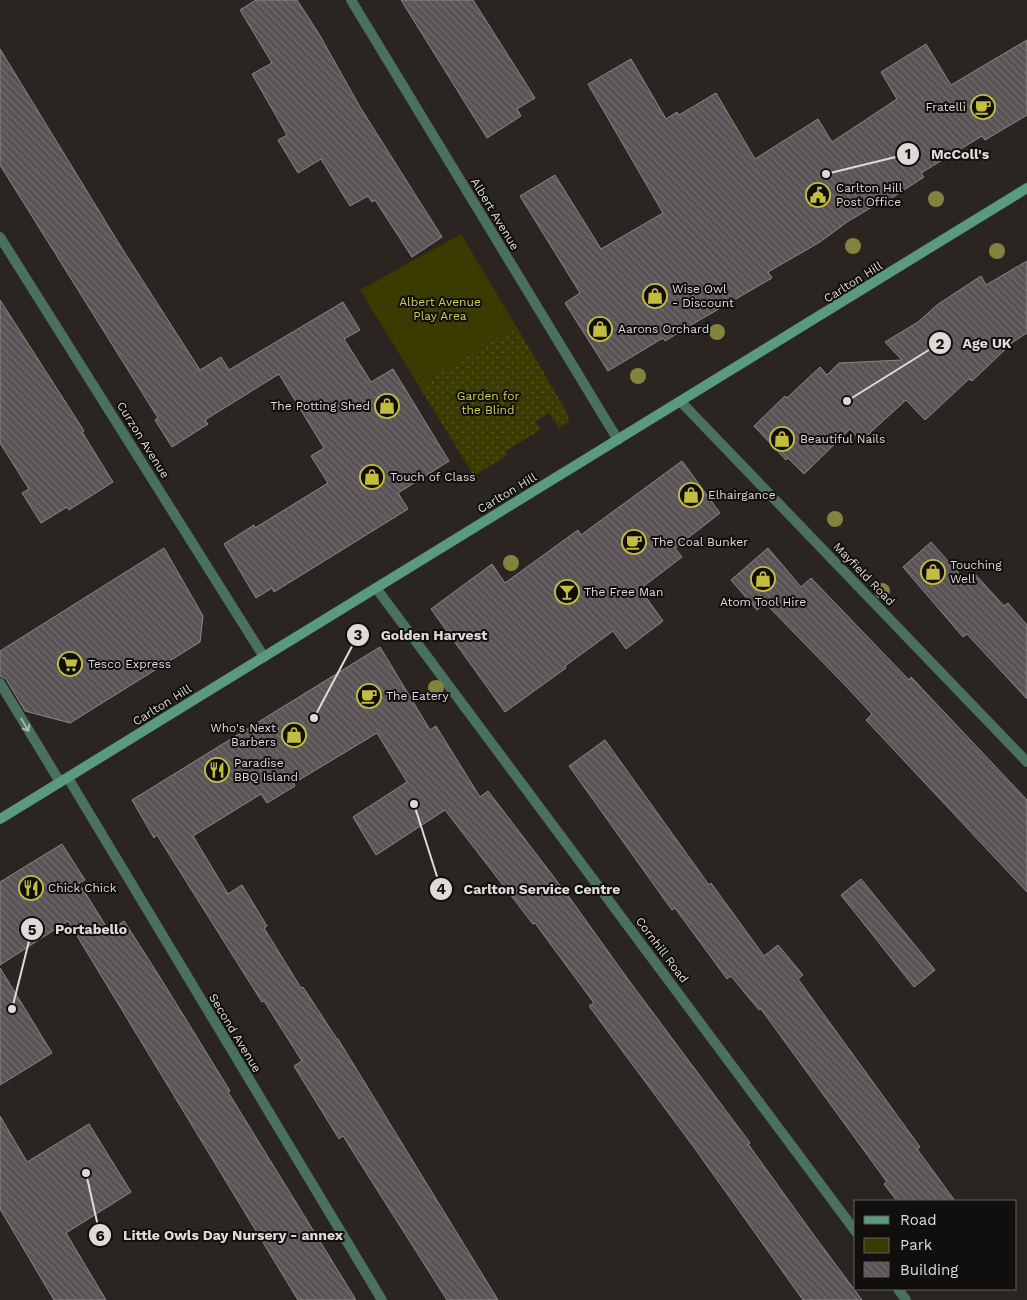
<svg xmlns="http://www.w3.org/2000/svg" width="1027" height="1300" font-family="'Work Sans',sans-serif">
	<style>
		.grass { fill: url(#grass-dots) }
		.park { fill: #3a3b00 }
		.building { fill: url(#building-back-hatch); stroke: #8d8689 }
		.lines { fill: none; stroke-linecap: round; stroke-linejoin: round }
		.service { stroke: #4a705f; stroke-width: 10 }
		.minor { stroke: #4a705f; stroke-width: 10 }
		.secondary { stroke: #5a9a7f; stroke-width: 10 }
		.tree { fill: #83823e }
		.oneway { stroke: #aab5ae }
		.labels { text-anchor: middle; dominant-baseline: central; stroke-width: 4; stroke-linejoin: round; paint-order: stroke }
		.poi-label { font-size: 12px; fill: #dedad8; stroke: #110f0e; text-anchor: start }
		.street-label { font-size: 12px; fill: #dedad8; stroke: #110f0e }
		.park-label { font-size: 12px; fill: #cbcf54; stroke: #110f0e }
		.leader { fill: none; stroke: #dedad8; stroke-width: 2 }
		.callout-dot { fill: #dedad8; stroke: #110f0e; stroke-width: 2 }
		.mark-label { font-size: 15px; text-anchor: middle; font-weight: bold; fill: #111 }
		.callout-label { font-size: 14px; text-anchor: middle; font-weight: bold; fill: #dedad8; stroke: #110f0e; stroke-width: 4; stroke-linejoin: round; paint-order: stroke }
	</style>
	<defs>
		<pattern id="grass-dots" width="8" height="8" patternUnits="userSpaceOnUse" patternTransform="scale(1.25)"><rect width="8" height="8" fill="#3a3b00"/><path d="M2 2h.1M6 6h.1" fill="none" stroke="#565724" stroke-width="1.8" stroke-linecap="round"/></pattern>
		<pattern id="building-back-hatch" width="6" height="6" patternUnits="userSpaceOnUse" patternTransform="scale(1.25)"><rect width="6" height="6" fill="#595356"/><path d="M-1 5l2 2M0 0l6 6M5-1l2 2" fill="none" stroke="#706b6e"/></pattern>
	</defs>
	<rect width="100%" height="100%" fill="#2b2522"/>
	<!-- grass -->
	<path class="grass" d="M516,326l51,86 2,10 -10,6 -10,-15 -14,8 5,9 -34,21v5l-32,20 -55,-90z"/>
	<!-- park -->
	<path class="park" d="M461,234l55,92 -97,60 -59,-96z"/>
	<!-- building -->
	<path class="building" d="M256,0h41l22,34 41,73 82,130 -30,20 -37,-57 -3,2 -4,-6 -18,10 -29,-47 -23,14 -20,-33 9,-5 -35,-61 20,-11 -32,-53z
		M401,0h72l62,98 -18,11 4,7 -34,22z
		M1027,40v75l-42,25 -3,-4 -61,37 3,4 -40,26 -2,-2 -35,21 -27,20 -52,30 4,6 -81,47 -26,16 -2,-3 -55,33 -43,-68 15,-10 -60,-97 35,-21 46,74 62,-36 -75,-129 43,-25 35,60 11,-7 2,3 37,-22 39,66 63,-40 14,23 65,-43 -16,-27 45,-28 25,41z
		M0,49l121,198 79,123 21,-13 8,13 114,-68 17,28 -16,9 27,43 22,-13 56,92 -51,32 10,16 -134,83 -2,-4 -16,10 -32,-54 30,-19 1,3 73,-45 -17,-27 13,-8 -45,-74 -74,46 3,4 -36,23 -17,-27 3,-2 -158,-253z
		M1027,261v72l-14,9 -41,39 -3,-2 -44,41 -19,-20 -45,41 -11,-12 -46,45 -16,-16 -2,2 -32,-34 31,-30 2,2 33,-31 7,8 12,-12 63,-3 -17,-18 33,-20 19,-17 44,-29 5,9z
		M0,300l84,131 -2,1 31,50 -44,28 -2,-3 -26,16 -19,-30 7,-4 -29,-46z
		M682,461l38,52 -45,35 7,9 -42,32 23,32 -37,28 -13,-18 -48,35 1,2 -61,44 -74,-103 61,-45 13,19 73,-53 3,5z
		M931,542l36,40 8,-8 29,32 4,-3 19,22v74l-60,-65 -4,3 -60,-70z
		M164,548l39,68 -3,26 -130,81 -45,-12 -19,-32 -6,-3v-25z
		M768,548l33,39 10,-9 98,102 2,-3 116,123v92l-161,-172 6,-6 -29,-31 -78,-80 -8,7 -26,-30z
		M380,647l50,83 6,-4 44,71 8,-6 81,106 58,81 123,165 -2,1 62,86 52,70h-59l-110,-154 -104,-140 5,-3 -59,-80 -2,1 -88,-114 -69,45 -23,-38 54,-35 -30,-49 -83,50 1,3 -28,17 -6,-9 -68,42 35,58 14,-9 25,41 -3,2 37,60 2,-1 34,52h1l160,261h-51l-104,-164 -4,3 -45,-73 8,-5 -38,-60 -2,1 -105,-167 -3,3 -22,-38z
		M605,740l104,145 2,-2 53,73 14,-11 25,30 -5,4 122,168 -3,2 38,52h-58l-13,-17 3,-2 -126,-173 -2,1 -28,-34 -4,3 -52,-71 -3,2 -103,-144z
		M62,844l23,36 -6,3 30,48 15,-10 37,58 69,112 -2,1 128,208h-58l-230,-379 -68,44v-83z
		M861,879l74,91 -21,17 -73,-92z
		M0,968l52,85 -52,32z
		M0,1116l27,46 62,-38 42,68 -65,41 40,67h-52l-54,-91z"/>
	<g class="lines">
		<!-- service -->
		<path class="service" d="M0,683l60,99"/>
		<!-- minor -->
		<path class="minor" d="M351,0l267,440
			M0,237l264,420
			M682,403l345,359
			M376,588l480,644
			M68,778l314,522
			M898,1289l8,11"/>
		<!-- secondary -->
		<path class="secondary" d="M0,819c342,-210 686,-418 1027,-631"/>
	</g>
	<!-- trees -->
	<g class="tree">
		<circle cx="936" cy="199" r="8"/>
		<circle cx="853" cy="246" r="8"/>
		<circle cx="997" cy="251" r="8"/>
		<circle cx="717" cy="332" r="8"/>
		<circle cx="638" cy="376" r="8"/>
		<circle cx="835" cy="519" r="8"/>
		<circle cx="511" cy="563" r="8"/>
		<circle cx="882" cy="591" r="8"/>
		<circle cx="436" cy="688" r="8"/>
	</g>
	<!-- one-way arrows -->
	<defs><path id="oneway-shaft" d="M-6 0H5M1.5-3L5.5 0L1.5 3" fill="none" stroke-width="1.6" stroke-linecap="round" stroke-linejoin="round" transform="scale(1.25)"/></defs>
	<use class="oneway" href="#oneway-shaft" transform="translate(25 725) rotate(59)"/>
	<!-- icons -->
	<defs>
		<symbol id="cafe-ring" viewBox="-11 -11 22 22"><circle r="9.5" fill="#110f0e" stroke="#c3bd3f" stroke-width="1.5"/><path d="M-5.5-4.5H6V0H3Q3 3.5 0 3.5H-2.5Q-5.5 3.5-5.5 0ZM3-3.2v2h1.7v-2ZM-6 4.5H4V6H-6Z" fill="#c3bd3f"/></symbol>
		<symbol id="civic-ring" viewBox="-11 -11 22 22"><circle r="9.5" fill="#110f0e" stroke="#c3bd3f" stroke-width="1.5"/><path d="M-.6-6.5H3V-4.5H.6V-3L4-1V1h2V6H-6V1h2V-1L-.6-3ZM-1.2 2.5V6h2.4V2.5Z" fill="#c3bd3f"/></symbol>
		<symbol id="shop-ring" viewBox="-11 -11 22 22"><circle r="9.5" fill="#110f0e" stroke="#c3bd3f" stroke-width="1.5"/><path d="M-5-2.5h2.3a2.7 3.5 0 0 1 5.4 0H5L5.5 6h-11ZM-1.5-2.5h3a1.5 2.3 0 0 0-3 0Z" fill="#c3bd3f"/></symbol>
		<symbol id="bar-ring" viewBox="-11 -11 22 22"><circle r="9.5" fill="#110f0e" stroke="#c3bd3f" stroke-width="1.5"/><path d="M-6-5H6L.8 .8V4.5H3.5V6h-7V4.5H-.8V.8Z" fill="#c3bd3f"/></symbol>
		<symbol id="supermarket-ring" viewBox="-11 -11 22 22"><circle r="9.5" fill="#110f0e" stroke="#c3bd3f" stroke-width="1.5"/><path d="M-6-5.5h2.5l.6 2H6L4.5 2H-2.5L-4.4-4H-6ZM-1.5 3.2a1.3 1.3 0 1 0 .1 0ZM3 3.2a1.3 1.3 0 1 0 .1 0Z" fill="#c3bd3f"/></symbol>
		<symbol id="restaurant-ring" viewBox="-11 -11 22 22"><circle r="9.5" fill="#110f0e" stroke="#c3bd3f" stroke-width="1.5"/><path d="M-5-6h1v4h1v-4h1v4h1v-4h1v5L-1.5 .5V6h-2V.5L-5-1ZM5-6V6H3V1.5H1.5Q1.5-4 5-6Z" fill="#c3bd3f"/></symbol>
	</defs>
	<g fill-rule="evenodd">
		<use href="#cafe-ring" x="969" y="93" width="28" height="28"/>
		<use href="#civic-ring" x="804" y="181" width="28" height="28"/>
		<use href="#shop-ring" x="641" y="282" width="28" height="28"/>
		<use href="#shop-ring" x="586" y="315" width="28" height="28"/>
		<use href="#shop-ring" x="373" y="392" width="28" height="28"/>
		<use href="#shop-ring" x="768" y="425" width="28" height="28"/>
		<use href="#shop-ring" x="358" y="463" width="28" height="28"/>
		<use href="#shop-ring" x="677" y="481" width="28" height="28"/>
		<use href="#cafe-ring" x="620" y="528" width="28" height="28"/>
		<use href="#shop-ring" x="919" y="558" width="28" height="28"/>
		<use href="#shop-ring" x="749" y="565" width="28" height="28"/>
		<use href="#bar-ring" x="553" y="578" width="28" height="28"/>
		<use href="#supermarket-ring" x="56" y="650" width="28" height="28"/>
		<use href="#cafe-ring" x="355" y="682" width="28" height="28"/>
		<use href="#shop-ring" x="280" y="721" width="28" height="28"/>
		<use href="#restaurant-ring" x="203" y="756" width="28" height="28"/>
		<use href="#restaurant-ring" x="17" y="874" width="28" height="28"/>
	</g>
	<g class="labels">
		<!-- poi labels -->
		<g class="poi-label">
			<text x="966" y="107" text-anchor="end">Fratelli</text>
			<text x="836" y="188">Carlton Hill<tspan x="836" dy="14">Post Office</tspan></text>
			<text x="672" y="289">Wise Owl<tspan x="672" dy="14">- Discount</tspan></text>
			<text x="618" y="329">Aarons Orchard</text>
			<text x="370" y="406" text-anchor="end">The Potting Shed</text>
			<text x="800" y="439">Beautiful Nails</text>
			<text x="390" y="477">Touch of Class</text>
			<text x="708" y="495">Elhairgance</text>
			<text x="652" y="542">The Coal Bunker</text>
			<text x="950" y="565">Touching<tspan x="950" dy="14">Well</tspan></text>
			<text x="584" y="592">The Free Man</text>
			<text x="763" y="602" text-anchor="middle">Atom Tool Hire</text>
			<text x="88" y="664">Tesco Express</text>
			<text x="386" y="696">The Eatery</text>
			<text x="276" y="728" text-anchor="end">Who's Next<tspan x="276" dy="14">Barbers</tspan></text>
			<text x="234" y="763">Paradise<tspan x="234" dy="14">BBQ Island</tspan></text>
			<text x="48" y="888">Chick Chick</text>
		</g>
		<!-- street labels -->
		<g class="street-label">
			<text transform="translate(495 214) rotate(59)">Albert Avenue</text>
			<text transform="translate(853 282) rotate(-32)">Carlton Hill</text>
			<text transform="translate(143 440) rotate(58)">Curzon Avenue</text>
			<text transform="translate(507 493) rotate(-31)">Carlton Hill</text>
			<text transform="translate(864 574) rotate(46)">Mayfield Road</text>
			<text transform="translate(162 705) rotate(-32)">Carlton Hill</text>
			<text transform="translate(662 950) rotate(53)">Cornhill Road</text>
			<text transform="translate(235 1033) rotate(59)">Second Avenue</text>
		</g>
		<!-- park labels -->
		<g class="park-label">
			<text x="440" y="302">Albert Avenue<tspan x="440" dy="14">Play Area</tspan></text>
			<text x="488" y="396">Garden for<tspan x="488" dy="14">the Blind</tspan></text>
		</g>
	</g>
	<!-- callouts -->
	<path class="leader" d="M826 174L908 154M847 401L940 343M314 718L358 635M414 804L441 889M12 1009L32 929M86 1173L100 1235"/>
	<g class="callout-dot">
		<circle cx="826" cy="174" r="5"/>
		<circle cx="847" cy="401" r="5"/>
		<circle cx="314" cy="718" r="5"/>
		<circle cx="414" cy="804" r="5"/>
		<circle cx="12" cy="1009" r="5"/>
		<circle cx="86" cy="1173" r="5"/>
		<circle cx="908" cy="154" r="12"/>
		<circle cx="940" cy="343" r="12"/>
		<circle cx="358" cy="635" r="12"/>
		<circle cx="441" cy="889" r="12"/>
		<circle cx="32" cy="929" r="12"/>
		<circle cx="100" cy="1235" r="12"/>
	</g>
	<g class="mark-label">
		<text x="908" y="159">1</text>
		<text x="940" y="349">2</text>
		<text x="358" y="640">3</text>
		<text x="441" y="894">4</text>
		<text x="32" y="935">5</text>
		<text x="100" y="1241">6</text>
	</g>
	<g class="callout-label">
		<text x="960" y="159">McColl's</text>
		<text x="987" y="348">Age UK</text>
		<text x="434" y="640">Golden Harvest</text>
		<text x="542" y="894">Carlton Service Centre</text>
		<text x="91" y="934">Portabello</text>
		<text x="233" y="1240">Little Owls Day Nursery - annex</text>
	</g>
	<!-- legend -->
	<rect x="854" y="1200" width="162" height="90" fill="#110f0e" stroke="#63605f"/>
	<rect x="864" y="1216" width="25" height="8" fill="#5a9a7f" stroke="#63605f"/>
	<text x="900" y="1225" font-size="15" fill="#dedad8">Road</text>
	<rect x="864" y="1238" width="25" height="15" fill="#3a3b00" stroke="#63605f"/>
	<text x="900" y="1250" font-size="15" fill="#dedad8">Park</text>
	<rect x="864" y="1262" width="25" height="15" fill="url(#building-back-hatch)" stroke="#63605f"/>
	<text x="900" y="1275" font-size="15" fill="#dedad8">Building</text>
</svg>
